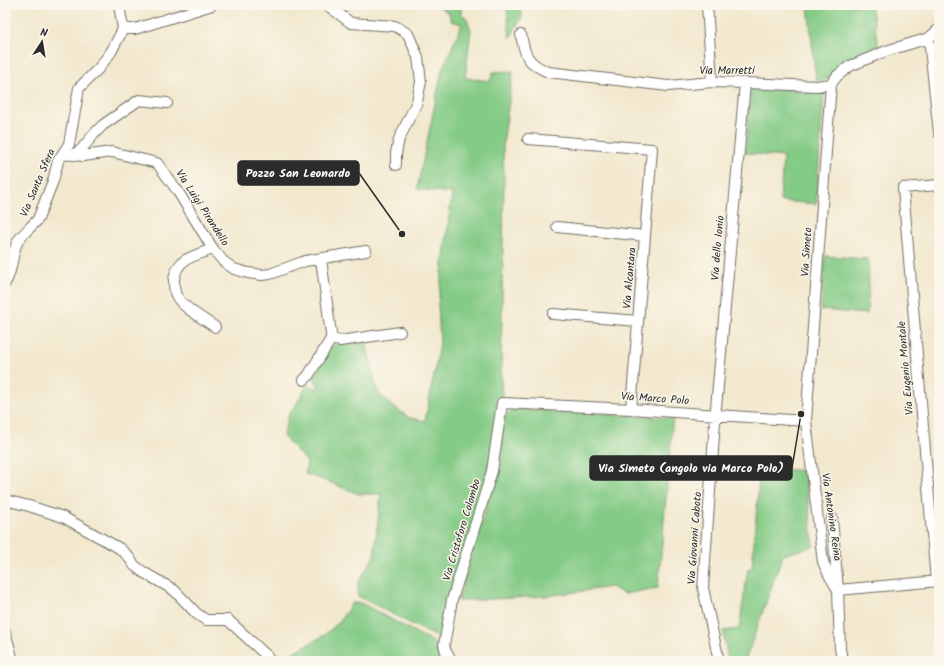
<svg xmlns="http://www.w3.org/2000/svg" width="944" height="666" font-family="Kalam,sans-serif">
	<style>
		.green { fill: #84cb86; stroke: #587b58 }
		.lines { fill: none; stroke-linecap: round; stroke-linejoin: round }
		.minor-casing { stroke: #716d64; stroke-width: 12 }
		.minor { stroke: #fff; stroke-width: 10 }
		.labels { text-anchor: middle; dominant-baseline: central; stroke-width: 3; stroke-linejoin: round; paint-order: stroke }
		.street-label { font-size: 11px; fill: #2b2b2b; stroke: #fbf7ec }
		.leader { fill: none; stroke: #2b2b2b; stroke-width: 1.5 }
		.callout-dot { fill: #2b2b2b; stroke: #fbf7ec; stroke-width: 1.5 }
		.callout { fill: #2b2b2b; stroke: #2b2b2b; stroke-width: 1.5 }
		.callout-label { font-size: 12px; text-anchor: middle; font-weight: bold; fill: #fff }
	</style>
	<rect width="100%" height="100%" fill="#fbf7ec"/>
	<filter id="ink" filterUnits="userSpaceOnUse"><feTurbulence type="fractalNoise" baseFrequency=".025" numOctaves="2"/><feDisplacementMap in="SourceGraphic" scale="8" xChannelSelector="R" yChannelSelector="G"/><feConvolveMatrix kernelMatrix="1 2 1 2 8 2 1 2 1" color-interpolation-filters="sRGB"/></filter>
	<filter id="wash" filterUnits="userSpaceOnUse"><feTurbulence type="fractalNoise" baseFrequency=".012" numOctaves="4" result="noise"/><feDisplacementMap in="SourceGraphic" scale="16" xChannelSelector="R" yChannelSelector="G"/><feGaussianBlur stdDeviation="0.9" result="paint"/><feColorMatrix in="noise" values="0 0 0 0 0 0 0 0 0 0 0 0 0 0 0 0 0 1.4 0 .05"/><feComposite in="paint" operator="in"/></filter>
	<g filter="url(#wash)">
		<rect width="100%" height="100%" fill="#f2e8ce"/>
		<!-- green -->
		<path class="green" d="M437,5h24v9l5,3 5,13 -6,48 25,3 3,-9 20,-1 -10,74 1,34 -3,201 1,17h-3l-11,76 -39,124 -9,42 -82,-43v-13l16,-27 7,-62h-22l-33,-13 -21,-7 2,-12 -24,-26 6,-22 7,-9 11,-20 10,4 2,-4 -3,-2 -2,-8 17,-28 5,-3 30,-2 11,49 15,15 18,12 15,3 15,-78 -2,-39 14,-111 -35,-4 25,-119 20,-46 -11,-3 -2,-8z
			M506,5h14l2,12 -12,21 -3,-29z
			M808,5h63l8,45 -38,18 -16,12h-9z
			M751,87l73,5 -8,112 -36,-3 3,-44 -38,-4z
			M825,256l43,3 1,27 -2,28 -46,-4z
			M516,409l157,9 -15,170 -34,6 -13,-7 -64,9 -89,5 40,-135 5,-42 3,-9 5,-5z
			M760,466l43,5 2,5 9,70 -31,9 -38,106h-17l-5,-30 16,-2 9,-60 4,-1z
			M352,603h9l78,42 2,8 6,8h-169l3,-2 42,-23 16,-14z"/>
	</g>
	<g filter="url(#ink)">
		<g class="lines">
			<defs>
				<path id="minor" d="M327,5l24,18 44,3 13,8 10,23 3,25 -2,9 -2,11 -18,37 -3,14v12
					M707,5l5,77
					M123,29h12l77,-24
					M521,35c4,21 6,28 27,37l120,14 44,-4 33,1 72,3 14,-2 6,-8 13,-10 36,-15 43,-13 10,-9
					M929,38l10,95
					M831,84l-25,337 17,141 6,13 9,15 2,58 2,13
					M528,139l124,10 -21,260
					M63,154l20,2 29,-4 45,11 20,27 36,59 10,12 11,8 14,4 14,2 8,-1 35,-13 61,-10
					M72,155l9,-5 13,-16 9,-9 36,-25 28,3
					M557,227l88,9
					M213,249c-9,3 -22,7 -29,12 -6,4 -9,11 -10,19 0,5 0,11 2,15 5,12 28,24 39,32
					M5,283c8,-12 6,-27 12,-40 5,-10 14,-15 21,-24l15,-38 5,-20 11,-17 10,-56 20,-20 12,-16 12,-23 -4,-24
					M553,314l85,7
					M331,339l9,2 60,-9
					M304,380l4,-4 23,-37v-5l-10,-75
					M5,500l24,6 34,11 56,31 9,8 6,9 9,7 31,18 23,24 9,6h22l39,36 3,5
					M832,518l6,72 101,-9
					M936,581l-33,-393 36,-3
					M5,632l4,14
					M5,646h4l4,15
					M452,661l-6,-9 -2,-7 8,-45 40,-129 10,-68 129,6 175,12
					M719,661l-16,-73 13,-180 29,-325"/>
			</defs>
			<!-- minor casing -->
			<use href="#minor" class="minor-casing"/>
			<!-- minor -->
			<use href="#minor" class="minor"/>
		</g>
	</g>
	<g class="labels">
		<!-- street labels -->
		<g class="street-label">
			<text x="727" y="71">Via Marretti</text>
			<text transform="translate(38 183) rotate(-67)">Via Santa Sfera</text>
			<text transform="translate(202 208) rotate(57)">Via Luigi Pirandello</text>
			<text transform="translate(718 248) rotate(-85)">Via dello Ionio</text>
			<text transform="translate(807 252) rotate(-86)">Via Simeto</text>
			<text transform="translate(630 278) rotate(-85)">Via Alcantara</text>
			<text transform="translate(906 368) rotate(-95)">Via Eugenio Montale</text>
			<text transform="translate(655 399) rotate(4)">Via Marco Polo</text>
			<text transform="translate(831 517) rotate(82)">Via Antonino Reina</text>
			<text transform="translate(462 530) rotate(-73)">Via Cristoforo Colombo</text>
			<text transform="translate(695 538) rotate(-86)">Via Giovanni Caboto</text>
		</g>
	</g>
	<!-- callouts -->
	<path class="leader" d="M402 234L359 173M801 414L792 468"/>
	<g class="callout-dot">
		<circle cx="402" cy="234" r="4"/>
		<circle cx="801" cy="414" r="4"/>
	</g>
	<g class="callout">
		<rect x="238" y="161" width="121" height="24" rx="4"/>
		<rect x="590" y="456" width="202" height="24" rx="4"/>
	</g>
	<g class="callout-label">
		<text x="298" y="177">Pozzo San Leonardo</text>
		<text x="691" y="472">Via Simeto (angolo via Marco Polo)</text>
	</g>
	<!-- margin -->
	<rect width="944" height="666" fill="none" stroke="#fbf7ec" stroke-width="20"/>
	<!-- north arrow -->
	<g transform="translate(42 42) rotate(12)" stroke="#fbf7ec" stroke-width="3" paint-order="stroke">
	<path d="M0-3L7 15L0 10L-7 15Z" fill="#2b2b2b"/>
	<text y="-6" font-size="11" font-weight="bold" text-anchor="middle" fill="#2b2b2b">N</text>
	</g>
</svg>
